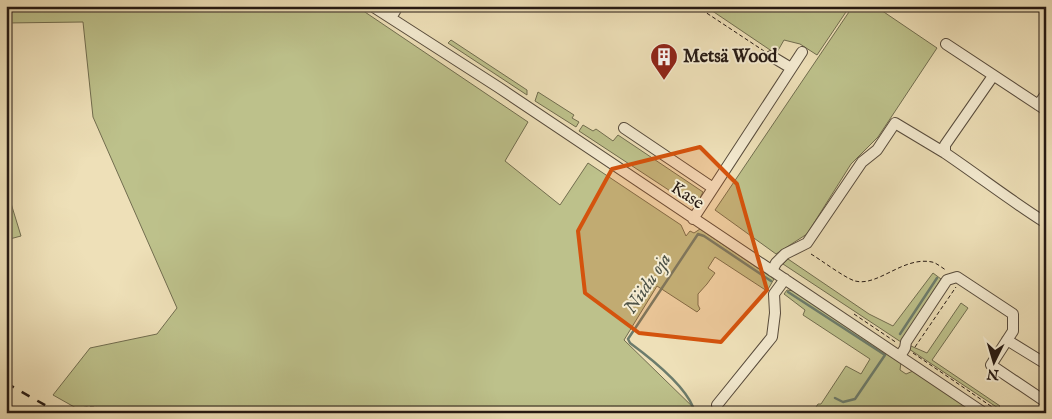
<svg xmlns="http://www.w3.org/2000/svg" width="1052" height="419" font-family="'IM FELL English',serif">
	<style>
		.green { fill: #bdc18b; stroke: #716d4f }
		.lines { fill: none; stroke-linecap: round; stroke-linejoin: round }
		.stream { stroke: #6c7c6c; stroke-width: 2.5 }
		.minor-casing { stroke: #574b3c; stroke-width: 12 }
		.path { stroke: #251913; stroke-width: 1; stroke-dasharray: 4 2.5; stroke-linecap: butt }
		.minor { stroke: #f4ebd1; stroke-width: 10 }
		.rail { stroke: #251913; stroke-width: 2.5; stroke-dasharray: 9 9; stroke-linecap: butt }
		.marked { fill: #d4530d; fill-opacity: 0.2; stroke: #d4530d; stroke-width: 4; stroke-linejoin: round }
		.labels { text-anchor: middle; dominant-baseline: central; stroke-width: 4; stroke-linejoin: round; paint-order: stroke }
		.poi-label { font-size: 18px; font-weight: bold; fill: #251913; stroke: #f4ebd1; text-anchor: start }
		.street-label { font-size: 18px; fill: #251913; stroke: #f4ebd1 }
		.water-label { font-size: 19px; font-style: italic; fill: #4e5347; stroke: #f4ebd1 }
	</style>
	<rect width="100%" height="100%" fill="#eee0b8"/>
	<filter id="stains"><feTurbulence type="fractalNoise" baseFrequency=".004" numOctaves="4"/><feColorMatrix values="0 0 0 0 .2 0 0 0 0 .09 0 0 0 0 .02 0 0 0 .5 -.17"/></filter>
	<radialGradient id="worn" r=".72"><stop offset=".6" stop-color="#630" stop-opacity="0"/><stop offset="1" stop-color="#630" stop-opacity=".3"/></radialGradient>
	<!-- green -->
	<path class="green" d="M6,6h350l172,116 -23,39 55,44 28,-42 93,62 5,11 4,-5 4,2 6,-4 74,50 -7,12 -52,-34 -7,11 7,5 -8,11 -9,10v11l2,4 -3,3 -40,-26 -33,54 75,73h-614l-32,-18 37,-47 67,-14 20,-26 -84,-191 -10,-95 -77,1z
		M705,6h145l-33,49 -17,-11 -16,-4 -8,14z
		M853,6h22l62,42 -59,89 -27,27 -44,70 -31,20 -61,-44z
		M451,40l76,50v5l-79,-52z
		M538,92l36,23 -2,3 7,4 -3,5 -41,-26z
		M583,125l10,6 3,-2 17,12 5,-6 85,57 -6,12 -4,2 -114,-75z
		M6,187l15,49 -15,4z
		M788,259l81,55 24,12 40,-53 8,6 -38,60 1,5 -121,-80z
		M787,290l7,1 107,71 -1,8 6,4 7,-3 63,42c-8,0 -18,-4 -24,0h-140l6,-9h3l25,-38 15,8 9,-15 -67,-44 2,-5 -21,-16z
		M961,303l7,5 -36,52 68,46 -2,2 -89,-59 2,-3 16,7z"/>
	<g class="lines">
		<!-- stream -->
		<path class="stream" d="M788,292l97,63 -30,44 -12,3 -8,-4
			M900,334l37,-56
			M690,413l3,-6c-9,-22 -44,-50 -63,-64l-2,-4 70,-105 6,2 67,45"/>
		<defs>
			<path id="minor" d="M372,6l126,81 486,326
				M391,18l7,-12
				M946,44l100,66
				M771,56l20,12
				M993,76l-48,69v8c34,23 66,48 101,70
				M1038,105l8,-11
				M624,128l89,60
				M693,219l109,-167
				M772,271l4,-8 9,-9 22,-11 55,-81 15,-12 18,-27 50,30
				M1007,340l39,24
				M900,356l5,-8 1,-6 41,-62 10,-3 56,37v17l-22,34 55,37
				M717,405l55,-68 3,-24 -1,-19 11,-15"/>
		</defs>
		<!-- minor casing -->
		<use href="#minor" class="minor-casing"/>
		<!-- path -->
		<path class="path" d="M696,6l68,45
			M811,254c10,6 34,24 44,27 23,6 48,-25 77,-19 5,1 10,6 14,8
			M854,314l43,29
			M915,347l41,-60
			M913,353l88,60
			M72,413c13,-12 35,-3 50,0"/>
		<!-- minor -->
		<use href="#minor" class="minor"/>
		<!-- rail -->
		<path class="rail" d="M6,383l53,30"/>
	</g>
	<!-- marked area -->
	<path class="marked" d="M700,147l37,37 30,106 -46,52 -82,-9 -54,-40 -7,-62 34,-62z"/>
	<!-- icons -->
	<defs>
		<symbol id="building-pin" viewBox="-11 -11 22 30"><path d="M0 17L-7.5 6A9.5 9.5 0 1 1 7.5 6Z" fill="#8f2418" stroke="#f4ebd1"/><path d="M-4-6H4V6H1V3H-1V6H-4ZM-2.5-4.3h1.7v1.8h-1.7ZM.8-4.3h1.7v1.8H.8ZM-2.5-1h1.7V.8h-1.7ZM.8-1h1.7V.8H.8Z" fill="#fff"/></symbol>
	</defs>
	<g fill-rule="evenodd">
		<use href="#building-pin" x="648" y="41" width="32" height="43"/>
	</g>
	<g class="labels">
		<!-- poi labels -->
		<g class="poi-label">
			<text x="683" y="57">Metsä Wood</text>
		</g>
		<!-- street labels -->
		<g class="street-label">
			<text transform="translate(687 196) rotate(33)">Kase</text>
		</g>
		<!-- water labels -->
		<g class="water-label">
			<text transform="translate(648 284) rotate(-56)">Niidu oja</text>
		</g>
	</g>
	<!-- margin -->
	<rect width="1052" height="419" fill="none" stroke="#eee0b8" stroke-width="25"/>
	<rect x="8" y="8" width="1037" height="404" fill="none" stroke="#251913" stroke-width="2.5"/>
	<rect x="12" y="12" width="1027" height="394" fill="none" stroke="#251913"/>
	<!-- north arrow -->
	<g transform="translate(994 362) rotate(185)" stroke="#f4ebd1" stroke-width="4" paint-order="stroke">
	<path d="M0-4L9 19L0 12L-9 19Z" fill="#251913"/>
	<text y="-8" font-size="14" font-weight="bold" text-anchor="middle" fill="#251913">N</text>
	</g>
	<rect width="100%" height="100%" filter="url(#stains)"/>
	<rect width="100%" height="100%" fill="url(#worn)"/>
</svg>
